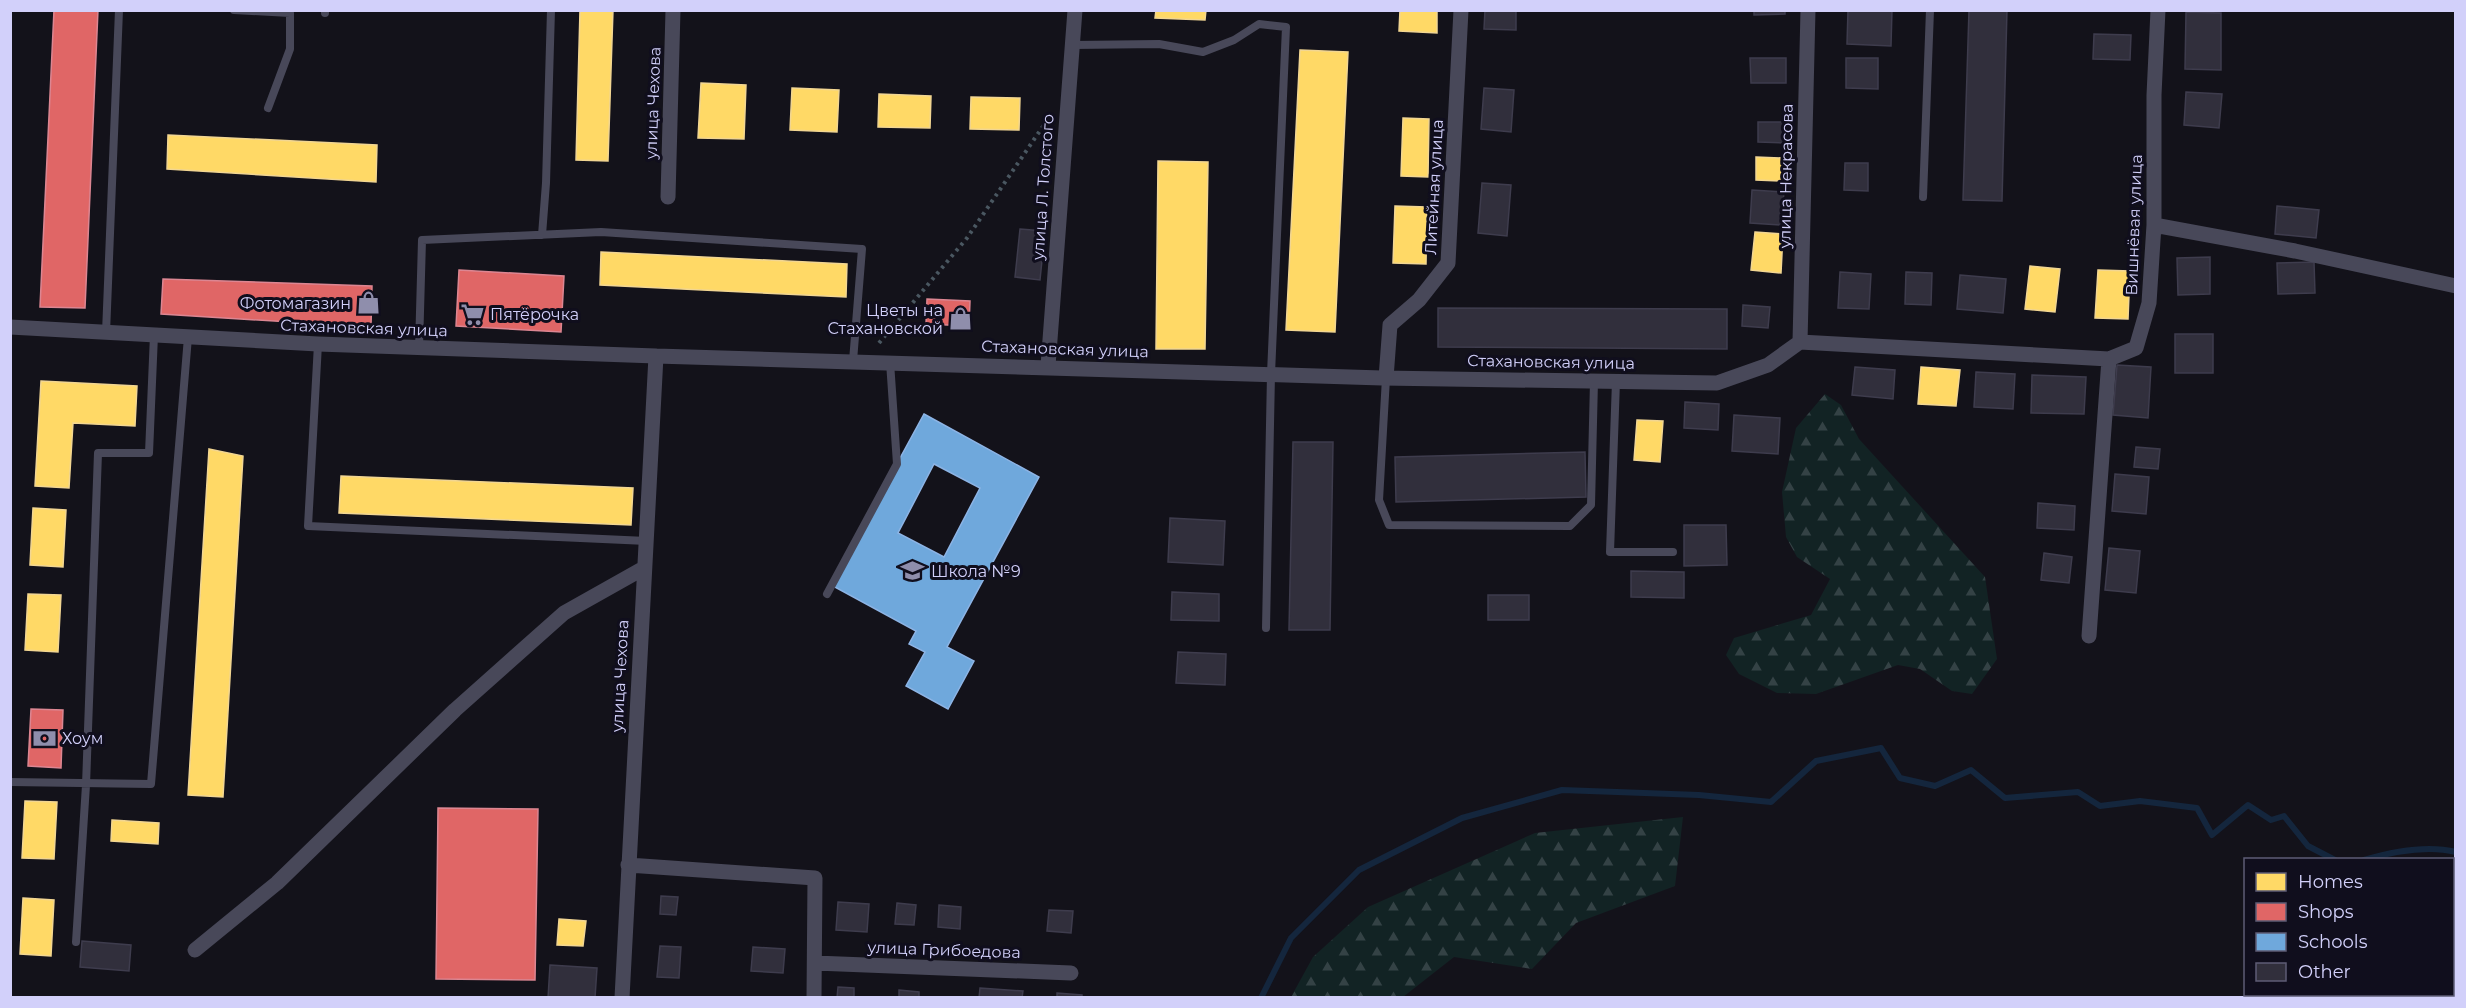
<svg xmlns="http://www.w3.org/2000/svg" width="2466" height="1008" font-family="Montserrat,sans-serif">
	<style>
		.forest { fill: url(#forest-firs) }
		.homes { fill: #ffd966; stroke: #f2d692; stroke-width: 1.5 }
		.shops { fill: #e06666; stroke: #dc8692; stroke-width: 1.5 }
		.schools { fill: #6fa8dc; stroke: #8db4e5; stroke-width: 1.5; fill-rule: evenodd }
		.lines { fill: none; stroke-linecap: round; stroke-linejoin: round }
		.stream { stroke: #14263d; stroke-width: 6 }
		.building { fill: #312f3c; stroke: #3e3c4d; stroke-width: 1.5 }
		.path { stroke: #4a5761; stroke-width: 4; stroke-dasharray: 3 4.5; stroke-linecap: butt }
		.service { stroke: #484859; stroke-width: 8 }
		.minor { stroke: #484859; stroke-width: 15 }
		.labels { text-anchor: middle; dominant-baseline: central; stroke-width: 6; stroke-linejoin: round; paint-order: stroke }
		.street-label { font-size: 16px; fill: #d2d0fa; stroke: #100e1d }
		.poi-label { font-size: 16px; fill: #d2d0fa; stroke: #100e1d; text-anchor: start }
	</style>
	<defs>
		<pattern id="forest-firs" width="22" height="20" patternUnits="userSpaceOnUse" patternTransform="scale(1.5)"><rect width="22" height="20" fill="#122324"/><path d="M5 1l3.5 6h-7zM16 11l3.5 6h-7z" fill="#344245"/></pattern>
	</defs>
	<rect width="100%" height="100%" fill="#13121a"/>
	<!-- forest -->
	<path class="forest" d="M1825,394l16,11 18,34 126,138 12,82 -25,35 -20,-3 -32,-22 -22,-4 -82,29 -39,-1 -38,-19 -13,-19 8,-17 77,-23 19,-36 -33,-22 -11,-20 -4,-45 14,-64z
		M1683,817l-8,69 -99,37 -44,46 -78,-12 -51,40h-112l22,-40 55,-50 167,-74z"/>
	<!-- homes -->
	<path class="homes" d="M580,10h33l-5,151 -32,-1z
		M1156,10h50l-1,10 -50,-2z
		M1400,10h37v23l-38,-2z
		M1300,50l48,2 -13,280 -49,-2z
		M701,83l45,2 -2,54 -46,-1z
		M792,88l47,2 -2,42 -47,-2z
		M879,94l52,2 -1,32 -52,-1z
		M971,97l49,1 -1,32 -49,-1z
		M1403,118l26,1 -1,58 -27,-1z
		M168,135l209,10 -1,37 -209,-13z
		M1756,157l26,1v23l-26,-1z
		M1158,161l50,1 -3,187h-49z
		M1395,206l32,1 -1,57 -33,-1z
		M1755,232l28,2 -2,39 -30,-3z
		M601,252l246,12 -1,33 -246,-12z
		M2030,266l30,3 -5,43 -30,-3z
		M2098,270l32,1 -2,48 -33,-1z
		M1921,367l39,3 -4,36 -38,-2z
		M41,381l96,5 -2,40 -62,-3 -4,65 -34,-2z
		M1637,420l26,1 -3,41 -26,-2z
		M209,449l34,7 -20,341 -35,-2z
		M341,476l292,12 -2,37 -292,-12z
		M33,508l33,2 -3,57 -33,-2z
		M28,594l33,1 -3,57 -33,-2z
		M25,801l32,1 -3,57 -32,-1z
		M112,820l47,3 -1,21 -47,-3z
		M23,898l31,2 -3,56 -31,-2z
		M559,919l27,2 -3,25 -26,-1z"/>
	<!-- shops -->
	<path class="shops" d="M54,10h44l-13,298 -45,-1z
		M459,270l105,6 -3,56 -105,-6z
		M163,279l209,7 -1,41 -210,-13z
		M927,299l43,2 -1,25 -43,-2z
		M31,709l32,1 -2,58 -33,-2z
		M438,808l100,1 -3,171 -99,-1z"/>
	<!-- schools -->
	<path class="schools" d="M924,414l115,63 -92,170 27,14 -26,48 -42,-23 19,-34 -16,-8 7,-13 -85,-46zM934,464l46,24 -36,69 -46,-24z"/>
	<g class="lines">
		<!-- stream -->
		<path class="stream" d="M2364,860c27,-8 64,-15 92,-8
			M1261,998l30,-60 68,-68 103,-52 100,-28 137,5 72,7 45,-41 65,-13 19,30 35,8 36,-16 34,28 73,-6 22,14 40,-5 57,7 15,27 36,-30 23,15 13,-4 24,30 27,14"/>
	</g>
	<!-- building -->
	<path class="building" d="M1485,10h31v20l-32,-1z
		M1754,10h31v4l-31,1z
		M1848,10h44l-1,36 -44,-2z
		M1969,10h38l-5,191 -39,-1z
		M2186,12l35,1v57l-36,-1z
		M2094,34l37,1 -1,25 -37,-1z
		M1750,58h36v25h-35z
		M1846,58h32v31l-32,-1z
		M1484,88l30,2 -3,42 -30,-3z
		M2186,92l36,2 -3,34 -35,-3z
		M1758,122h28v21l-28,-1z
		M1845,163h23v28l-24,-1z
		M1482,183l29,2 -4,51 -29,-3z
		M1752,190l32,2 -3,33 -31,-2z
		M2277,206l42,4 -3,28 -41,-4z
		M1020,229l25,2 -5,49 -25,-3z
		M2210,257v37l-32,1 -1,-37z
		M2314,262l1,31 -37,1 -1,-31z
		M1840,272l31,2 -2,35 -31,-1z
		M1906,272l26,1 -1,32 -26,-1z
		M1960,275l46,4 -3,34 -46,-4z
		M1743,305l27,2 -2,21 -26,-2z
		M1438,308l289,1v40l-289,-2z
		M2175,334h38v39h-38z
		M2117,365l34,2 -3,51 -35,-3z
		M1855,367l40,3 -2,29 -41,-4z
		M1976,372l39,2 -2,35 -39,-2z
		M2032,375l54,2 -2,37 -53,-1z
		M1685,402l34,2 -1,26 -34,-2z
		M1734,415l46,3 -2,36 -46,-3z
		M1293,442h40l-3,188h-41z
		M2136,447l24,2 -2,20 -24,-2z
		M1585,452l1,45 -190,5 -1,-45z
		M2115,474l34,3 -3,37 -34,-3z
		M2038,503l37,3 -1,24 -37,-2z
		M1170,518l55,3 -2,44 -55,-3z
		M1684,525h42l1,40 -43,1z
		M2109,548l31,3 -4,42 -31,-3z
		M2044,553l28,4 -3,26 -28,-3z
		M1631,571l53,1v26l-53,-1z
		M1172,592l47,2v27l-48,-1z
		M1488,595h41v25h-41z
		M1178,652l48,2 -1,31 -49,-2z
		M661,896l17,1 -2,18 -16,-1z
		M838,902l31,2 -2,28 -31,-2z
		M897,903l19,2 -2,20 -19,-1z
		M939,905l22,2 -1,22 -22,-2z
		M1049,910l24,1 -2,22 -24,-2z
		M82,941l49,4 -2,26 -49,-4z
		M660,946l21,1 -2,31 -22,-1z
		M753,947l32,2 -2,24 -32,-2z
		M550,965l47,3 -2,30h-47z
		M838,987l16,1v10h-17z
		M980,988l43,3 -1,7h-43z
		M899,990l20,2v6h-20z
		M1057,993l25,2v3h-25z"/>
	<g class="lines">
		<!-- path -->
		<path class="path" d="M879,343l88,-105 83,-122"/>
		<!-- service -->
		<path class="service" d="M234,10l56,3v36l-22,59
			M325,13v-3
			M1073,45l86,-1 44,8 31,-12 25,-16 27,3 -15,347 -5,254
			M1923,197l7,-187
			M542,235l4,-52 5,-173
			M106,333l13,-323
			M318,344l-10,182 339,15
			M419,348l3,-108 179,-8 261,17 -9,112
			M1386,378l-7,122 10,25 181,1 21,-21 3,-124
			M1616,381l-6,171h63
			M827,594l70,-130 -7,-102
			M10,782l141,2 37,-447
			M76,942l10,-157 12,-332h51l5,-118"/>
		<!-- minor -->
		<path class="minor" d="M668,197l5,-187
			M2154,225l141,26 161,35
			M10,327l308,17 338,12 726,22 335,5 51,-18 32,-23 309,17
			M1800,342l8,-332
			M1048,366l27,-356
			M1386,378l4,-53 29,-25 29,-37 13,-253
			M2089,636l20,-277 27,-11 13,-45 5,-78v-130l4,-85
			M628,865l187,13 -1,120
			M195,950l82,-67 178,-173 109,-97 80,-45
			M815,963l256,10
			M622,998l34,-642"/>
	</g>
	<!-- icons -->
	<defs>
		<symbol id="shop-bare" viewBox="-9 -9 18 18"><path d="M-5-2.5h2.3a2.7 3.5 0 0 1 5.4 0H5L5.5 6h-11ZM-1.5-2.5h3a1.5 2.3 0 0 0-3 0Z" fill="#8f8eac" stroke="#100e1d" stroke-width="2.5" paint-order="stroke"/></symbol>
		<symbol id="supermarket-bare" viewBox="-9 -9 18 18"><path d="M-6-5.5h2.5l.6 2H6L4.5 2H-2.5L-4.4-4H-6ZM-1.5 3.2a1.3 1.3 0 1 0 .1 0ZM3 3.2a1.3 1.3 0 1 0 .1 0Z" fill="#8f8eac" stroke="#100e1d" stroke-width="2.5" paint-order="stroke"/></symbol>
		<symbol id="school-bare" viewBox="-9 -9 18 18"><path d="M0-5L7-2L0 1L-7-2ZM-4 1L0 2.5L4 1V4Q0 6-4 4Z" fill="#8f8eac" stroke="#100e1d" stroke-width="2.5" paint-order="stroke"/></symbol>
		<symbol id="bank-bare" viewBox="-9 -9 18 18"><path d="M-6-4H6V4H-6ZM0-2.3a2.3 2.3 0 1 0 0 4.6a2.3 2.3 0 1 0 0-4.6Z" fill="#8f8eac" stroke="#100e1d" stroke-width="2.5" paint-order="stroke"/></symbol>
	</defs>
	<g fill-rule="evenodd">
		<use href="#shop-bare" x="352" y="286" width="33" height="33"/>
		<use href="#supermarket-bare" x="456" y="298" width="33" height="33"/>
		<use href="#shop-bare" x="944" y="302" width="33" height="33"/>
		<use href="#school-bare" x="896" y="554" width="33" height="33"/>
		<use href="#bank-bare" x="28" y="722" width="33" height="33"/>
	</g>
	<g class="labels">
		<!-- street labels -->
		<g class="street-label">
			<text transform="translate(653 103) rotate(-88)">улица Чехова</text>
			<text transform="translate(1786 176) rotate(-89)">улица Некрасова</text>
			<text transform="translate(1043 187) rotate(-86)">улица Л. Толстого</text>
			<text transform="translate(1434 187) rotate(-87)">Литейная улица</text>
			<text transform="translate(2134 225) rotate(-88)">Вишнёвая улица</text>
			<text transform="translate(364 328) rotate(2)">Стахановская улица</text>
			<text transform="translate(1065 349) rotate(2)">Стахановская улица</text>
			<text transform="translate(1551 362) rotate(1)">Стахановская улица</text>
			<text transform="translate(620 676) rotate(-87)">улица Чехова</text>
			<text transform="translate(944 950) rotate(2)">улица Грибоедова</text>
		</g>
		<!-- poi labels -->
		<g class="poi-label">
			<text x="351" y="303" text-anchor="end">Фотомагазин</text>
			<text x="943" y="310" text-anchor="end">Цветы на<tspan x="943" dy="18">Стахановской</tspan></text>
			<text x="490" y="314">Пятёрочка</text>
			<text x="931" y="571">Школа №9</text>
			<text x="62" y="738">Хоум</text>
		</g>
	</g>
	<!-- border -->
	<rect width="2466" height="1008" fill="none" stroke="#d2d0fa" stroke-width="24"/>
	<!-- legend -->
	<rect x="2244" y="858" width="210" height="138" fill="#100e1d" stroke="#5e5c75" stroke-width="1.5"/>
	<rect x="2256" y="873" width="30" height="18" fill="#ffd966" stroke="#5e5c75" stroke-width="1.5"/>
	<text x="2298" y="888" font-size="18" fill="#d2d0fa">Homes</text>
	<rect x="2256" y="903" width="30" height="18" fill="#e06666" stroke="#5e5c75" stroke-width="1.5"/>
	<text x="2298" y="918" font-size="18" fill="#d2d0fa">Shops</text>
	<rect x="2256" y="933" width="30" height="18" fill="#6fa8dc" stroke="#5e5c75" stroke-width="1.5"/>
	<text x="2298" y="948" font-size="18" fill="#d2d0fa">Schools</text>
	<rect x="2256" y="963" width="30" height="18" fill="#312f3c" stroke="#5e5c75" stroke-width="1.5"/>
	<text x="2298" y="978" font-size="18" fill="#d2d0fa">Other</text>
</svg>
